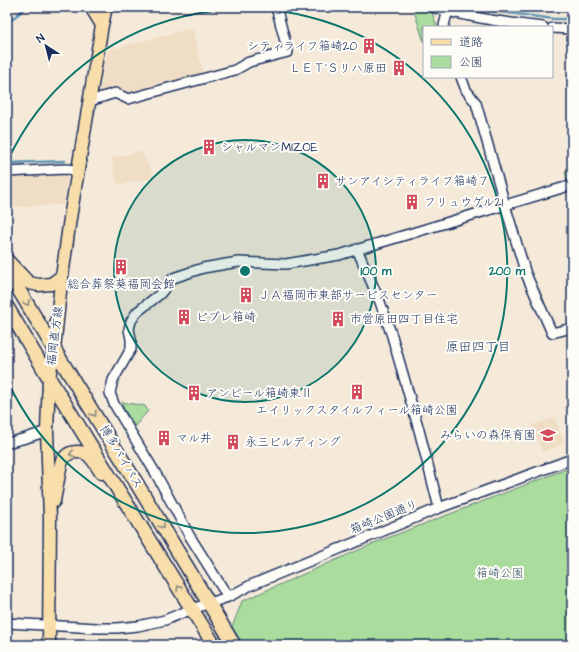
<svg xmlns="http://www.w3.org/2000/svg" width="579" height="652" font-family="'Architects Daughter','Klee One',sans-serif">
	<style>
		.built { fill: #f0ddc5 }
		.green { fill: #a9dc9d; stroke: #62867e }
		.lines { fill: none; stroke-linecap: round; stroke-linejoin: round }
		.stream { stroke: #6196b4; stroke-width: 2.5 }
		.minor-casing { stroke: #1b2f5e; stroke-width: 12 }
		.major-casing { stroke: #1b2f5e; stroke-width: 15 }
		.highway-casing { stroke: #1b2f5e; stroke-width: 16 }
		.minor { stroke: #fdfcf7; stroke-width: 9 }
		.major { stroke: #f8deab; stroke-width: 12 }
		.highway { stroke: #f8deab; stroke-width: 13 }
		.oneway { stroke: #8a8684 }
		.ring { fill: none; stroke: #0f766e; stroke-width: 2 }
		.labels { text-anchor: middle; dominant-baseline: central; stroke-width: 4; stroke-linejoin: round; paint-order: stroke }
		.poi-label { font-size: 12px; fill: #1b2f5e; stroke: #fdfcf7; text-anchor: start }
		.street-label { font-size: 12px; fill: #1b2f5e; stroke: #fdfcf7 }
		.park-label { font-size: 12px; fill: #3e5a6e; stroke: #fdfcf7 }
		.neighbourhood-label { font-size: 13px; fill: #1b2f5e; stroke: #fdfcf7 }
		.centre { fill: #0f766e; stroke: #fdfcf7; stroke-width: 2 }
		.ring-label { font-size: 12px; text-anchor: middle; font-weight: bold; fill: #0f766e; stroke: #fdfcf7; stroke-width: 4; stroke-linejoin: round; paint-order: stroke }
	</style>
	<rect width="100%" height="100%" fill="#f5eada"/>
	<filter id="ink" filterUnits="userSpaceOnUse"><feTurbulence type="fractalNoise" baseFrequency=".025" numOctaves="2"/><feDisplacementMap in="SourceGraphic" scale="8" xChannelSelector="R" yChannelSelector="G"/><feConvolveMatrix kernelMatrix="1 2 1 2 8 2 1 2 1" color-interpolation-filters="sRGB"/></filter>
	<g filter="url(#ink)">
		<!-- built -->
		<path class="built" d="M192,28l12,46 -75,21 -14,-5 -15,2 7,-42z
			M141,151l14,27 -38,7 -6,-27z
			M68,174l-4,31 -57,2v-32z
			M555,417l9,27 -22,8 -10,-27z"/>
		<!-- green -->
		<path class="green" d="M413,8l19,4 5,15h-13v15z
			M572,169v10l-5,2 -2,-10z
			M122,402l23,4 3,5 -13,15 -11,-17z
			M572,467v178h-329l-11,-18 10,-26 135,-59z"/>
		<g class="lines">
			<!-- stream -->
			<path class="stream" d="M463,7l91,12h18
				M7,24l19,-17
				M7,163l58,-2"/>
			<defs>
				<path id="minor" d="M431,7c37,10 74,16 112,20
					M444,27v-2l5,-18
					M552,28l20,1
					M461,77l5,13 10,13 29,102 21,69 26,59 20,-5
					M90,101l25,-8 13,6 107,-29 14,-8 39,-10 -12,-45
					M7,172l58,-3 13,1
					M357,249l23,53 12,34 27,94 20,78
					M7,443l19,-5 21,-7
					M228,597l-39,-62 -33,-61 -42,-70 -4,-11 3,-13 18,-31v-10l-2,-10 2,-8 6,-9 23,-18 13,-16 30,-10 35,-6 48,2 53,-9 233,-70
					M7,623l90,5h20l21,-2 27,-6 27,-11 36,-12 23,-12 188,-77 133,-49"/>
				<path id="major" d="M91,7l11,18
					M7,260l22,23 10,2 12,-1 11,-8
					M54,501l7,-38c2,-3 3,-6 6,-8 5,-4 16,-4 21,0 5,4 10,13 13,18
					M49,645l1,-126 -3,-88 2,-53 5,-29 6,-57 10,-74 32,-193 4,-18"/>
				<path id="highway" d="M7,270l47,79 80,130 100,166
					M7,307l42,71 165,267"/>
			</defs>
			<!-- minor casing -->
			<use href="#minor" class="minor-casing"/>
			<!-- major casing -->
			<use href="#major" class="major-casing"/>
			<!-- highway casing -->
			<use href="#highway" class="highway-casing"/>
			<!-- minor -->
			<use href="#minor" class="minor"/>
			<!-- major -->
			<use href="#major" class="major"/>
			<!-- highway -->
			<use href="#highway" class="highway"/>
		</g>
		<!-- one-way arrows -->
		<defs><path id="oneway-chevron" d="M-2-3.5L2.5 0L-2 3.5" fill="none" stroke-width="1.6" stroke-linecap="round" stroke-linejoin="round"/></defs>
		<g class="oneway">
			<use href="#oneway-chevron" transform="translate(27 303) rotate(60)"/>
			<use href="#oneway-chevron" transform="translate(94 414) rotate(58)"/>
			<use href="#oneway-chevron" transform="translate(72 454) rotate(163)"/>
			<use href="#oneway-chevron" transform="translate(162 526) rotate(60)"/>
			<use href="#oneway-chevron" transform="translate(179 588) rotate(-122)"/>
		</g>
	</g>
	<!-- distance rings -->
	<circle cx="245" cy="271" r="131" fill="#0f766e" fill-opacity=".12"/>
	<g class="ring">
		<circle cx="245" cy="271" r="131"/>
		<path d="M8 160A262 262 0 1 1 8 382"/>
	</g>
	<!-- icons -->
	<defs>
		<symbol id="building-bare" viewBox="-9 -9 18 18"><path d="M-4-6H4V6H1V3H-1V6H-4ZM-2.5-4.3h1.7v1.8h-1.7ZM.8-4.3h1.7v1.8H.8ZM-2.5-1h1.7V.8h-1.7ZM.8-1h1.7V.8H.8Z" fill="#d1495b" stroke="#fdfcf7" stroke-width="2.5" paint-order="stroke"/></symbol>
		<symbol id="school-bare" viewBox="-9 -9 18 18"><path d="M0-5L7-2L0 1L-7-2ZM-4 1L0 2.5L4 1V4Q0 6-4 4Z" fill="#d1495b" stroke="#fdfcf7" stroke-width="2.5" paint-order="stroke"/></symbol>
	</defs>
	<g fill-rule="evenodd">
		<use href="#building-bare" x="358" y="35" width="22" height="22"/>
		<use href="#building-bare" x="388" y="57" width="22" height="22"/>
		<use href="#building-bare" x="198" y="136" width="22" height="22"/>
		<use href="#building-bare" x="312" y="170" width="22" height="22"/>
		<use href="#building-bare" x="401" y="191" width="22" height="22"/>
		<use href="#building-bare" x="110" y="256" width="22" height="22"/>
		<use href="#building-bare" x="235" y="284" width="22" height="22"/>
		<use href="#building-bare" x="173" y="306" width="22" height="22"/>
		<use href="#building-bare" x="327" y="308" width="22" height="22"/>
		<use href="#building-bare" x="346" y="381" width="22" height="22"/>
		<use href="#building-bare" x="183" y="382" width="22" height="22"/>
		<use href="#school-bare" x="537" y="424" width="22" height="22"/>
		<use href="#building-bare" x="153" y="427" width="22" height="22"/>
		<use href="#building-bare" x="222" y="431" width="22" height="22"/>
	</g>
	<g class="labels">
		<!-- poi labels -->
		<g class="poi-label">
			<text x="357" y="46" text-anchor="end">シティライフ箱崎20</text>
			<text x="387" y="68" text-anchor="end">ＬＥＴ’Ｓリハ原田</text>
			<text x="221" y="147">シャルマンMIZOE</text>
			<text x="335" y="181">サンアイシティライフ箱崎７</text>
			<text x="424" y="202">フリュウゲル21</text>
			<text x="121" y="284" text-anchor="middle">総合葬祭葵福岡会館</text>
			<text x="258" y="295">ＪＡ福岡市東部サービスセンター</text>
			<text x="196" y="317">ビブレ箱崎</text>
			<text x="350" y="319">市営原田四丁目住宅</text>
			<text x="206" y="393">アンピール箱崎東Ⅱ</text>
			<text x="357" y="410" text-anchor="middle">エイリックスタイルフィール箱崎公園</text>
			<text x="536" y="435" text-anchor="end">みらいの森保育園</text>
			<text x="176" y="438">マル井</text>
			<text x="245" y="442">永三ビルディング</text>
		</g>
		<!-- street labels -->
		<g class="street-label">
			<text transform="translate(55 336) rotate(-83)">福岡直方線</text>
			<text transform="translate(121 457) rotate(59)">博多バイパス</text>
			<text transform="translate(384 517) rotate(-22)">箱崎公園通り</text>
		</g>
		<!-- park labels -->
		<g class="park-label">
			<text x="500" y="573">箱崎公園</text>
		</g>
		<!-- neighbourhood labels -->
		<g class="neighbourhood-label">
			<text x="478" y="347">原田四丁目</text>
		</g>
	</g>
	<circle cx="245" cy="271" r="6" class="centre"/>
	<g class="ring-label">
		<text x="376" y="275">100 m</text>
		<text x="507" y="275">200 m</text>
	</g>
	<!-- margin -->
	<rect width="579" height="652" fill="none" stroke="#fdfcf7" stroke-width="24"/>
	<rect x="12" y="12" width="555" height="628" fill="none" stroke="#1b2f5e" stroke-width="1.5" filter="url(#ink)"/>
	<!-- legend -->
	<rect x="423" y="26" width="130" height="52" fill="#fdfcf7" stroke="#a3aaba"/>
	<rect x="431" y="39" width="20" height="6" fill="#f8deab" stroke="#a3aaba"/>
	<text x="459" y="46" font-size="12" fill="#1b2f5e">道路</text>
	<rect x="431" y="56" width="20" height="12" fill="#a9dc9d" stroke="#a3aaba"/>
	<text x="459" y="66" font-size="12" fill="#1b2f5e">公園</text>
	<!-- north arrow -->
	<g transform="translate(46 46) rotate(324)" stroke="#fdfcf7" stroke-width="3" paint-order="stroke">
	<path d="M0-3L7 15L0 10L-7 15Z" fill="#1b2f5e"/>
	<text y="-6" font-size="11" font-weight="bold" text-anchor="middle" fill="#1b2f5e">N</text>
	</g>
</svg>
